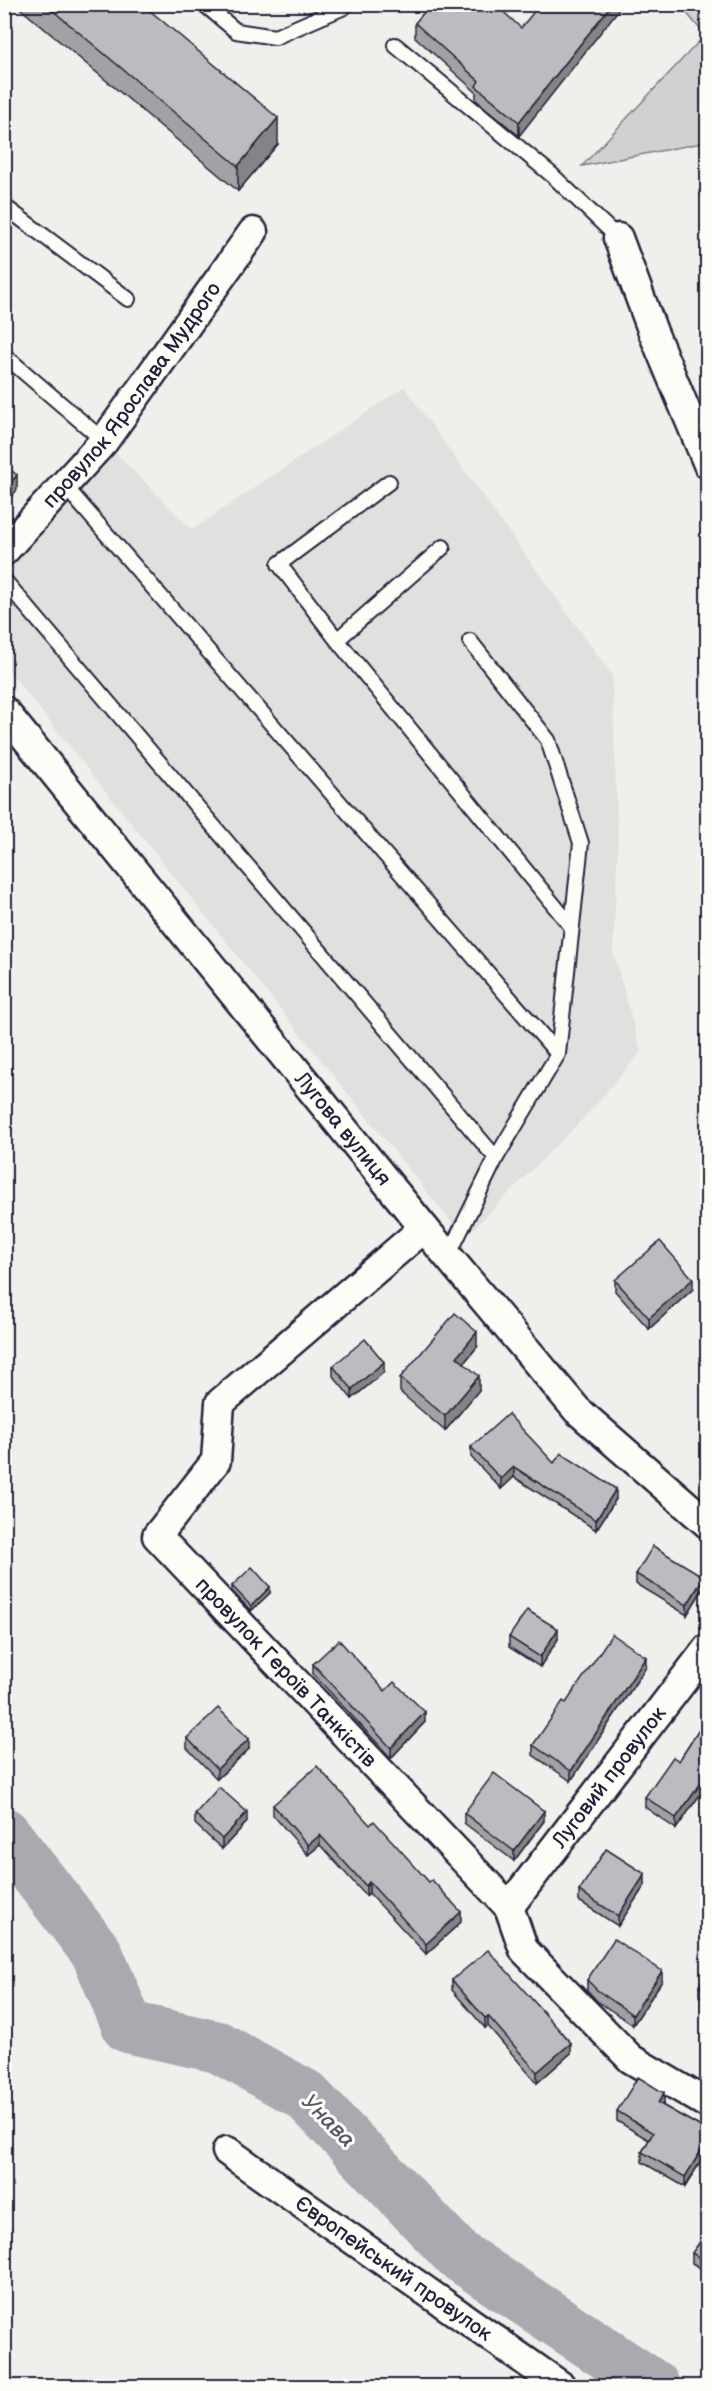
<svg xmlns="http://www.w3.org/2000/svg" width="712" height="2391" font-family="'Balsamiq Sans',sans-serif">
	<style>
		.built { fill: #e0e0df }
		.green { fill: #d2d1d1; stroke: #7a7a86; stroke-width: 1.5 }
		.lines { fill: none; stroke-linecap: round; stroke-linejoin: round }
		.river { stroke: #a9a9b0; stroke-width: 52 }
		.lane-casing { stroke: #22223b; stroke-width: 18 }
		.street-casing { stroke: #22223b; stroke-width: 33 }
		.lane { stroke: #fdfcf7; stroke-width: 14 }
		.street { stroke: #fdfcf7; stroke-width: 28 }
		.wall { fill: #a2a2a5; stroke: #22223b; stroke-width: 1.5 }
		.shaded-wall { fill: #848486; stroke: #22223b; stroke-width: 1.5 }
		.building { fill: #bcbcc0; stroke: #22223b; stroke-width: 1.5 }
		.labels { text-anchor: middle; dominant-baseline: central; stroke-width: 6; stroke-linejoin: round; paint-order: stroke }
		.street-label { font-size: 21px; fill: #22223b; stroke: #fdfcf7 }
		.water-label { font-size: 22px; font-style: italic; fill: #58586a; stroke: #fdfcf7 }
	</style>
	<rect width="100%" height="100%" fill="#f0efec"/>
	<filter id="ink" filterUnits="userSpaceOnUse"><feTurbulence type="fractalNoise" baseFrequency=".0167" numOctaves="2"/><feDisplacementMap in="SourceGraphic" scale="12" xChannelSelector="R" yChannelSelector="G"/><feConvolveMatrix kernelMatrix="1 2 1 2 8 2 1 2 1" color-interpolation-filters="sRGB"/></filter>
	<g filter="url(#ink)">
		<!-- built -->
		<path class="built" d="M404,387l208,288 6,168 -5,108 28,101 -60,69 -117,117 -459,-572 -1,-115 100,-110 88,89z"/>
		<!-- green -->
		<path class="green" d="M680,5h27v137l-125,24 123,-131z"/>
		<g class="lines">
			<!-- river -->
			<path class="river" d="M4,1833l93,120 31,74 90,20 87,48 153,160 196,131"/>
			<defs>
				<path id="lane" d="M204,4l32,27 39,6 69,-30v-3
					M395,45l157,130 66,63
					M4,206l124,93
					M4,355l100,86
					M389,482l-110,82 58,76 234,286
					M64,485l494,569
					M4,580l492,578
					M337,640l106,-93
					M448,1256l48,-98 62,-104 23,-211 -33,-103 -78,-99"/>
				<g id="street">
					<path d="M618,238l35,94 55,132"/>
					<path id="s1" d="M4,551l100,-110 149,-209"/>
					<path id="s2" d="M4,711l420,517 153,182 131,114"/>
					<path id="s3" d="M424,1228l-204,175 -4,58 -59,75 352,371 15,43 107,109 77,45"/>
					<path id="s4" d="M509,1907l199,-259"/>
					<path id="s5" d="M227,2151l334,235"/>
				</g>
			</defs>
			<!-- lane casing -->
			<use href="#lane" class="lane-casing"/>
			<!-- street casing -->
			<use href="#street" class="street-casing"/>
			<!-- lane -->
			<use href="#lane" class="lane"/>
			<!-- street -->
			<use href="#street" class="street"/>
		</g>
		<!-- wall -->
		<path class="wall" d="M15,4h127l136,140 -40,47z
			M415,23l106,5 -2,108 -43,-36v-8l-61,-55z
			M615,1280l78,9 -44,40 -34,-38z
			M477,1347l-13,16 15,27 -34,41 -45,-39v-14z
			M333,1366l51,6 -32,27 -19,-23z
			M471,1447l83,16 62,36 -20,31 -82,-53 -13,12 -30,-32z
			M636,1574l68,13 -17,28 -51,-31z
			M232,1586l38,7 -19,18 -19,-20z
			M509,1637l49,2 -18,28 -31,-20z
			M313,1664l72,27 40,31 -34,36 -78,-84z
			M646,1667l-75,114 -38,-26v-10l33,-42z
			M708,1716v67l-32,46 -31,-22v-10l34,-36z
			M187,1738l62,11 -32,30 -30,-31z
			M273,1805l97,20 91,97 -35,32 -57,-61 -3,3 -46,-51 -12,10 -35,-40z
			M464,1813l80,8 -30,40 -50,-38z
			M195,1814l52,8 -25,27 -27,-25z
			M645,1885l-27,41 -39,-25v-10z
			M708,1971v30l-9,-5v-10z
			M452,1980l119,73 -34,30 -49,-57 -3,2 -33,-38z
			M587,1980l75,1 -29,44 -36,-24 -10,-11z
			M664,2103l-2,2 46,26v18l-23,38 -43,-25v-10l7,-12 -32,-19v-10z
			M708,2231v42l-16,-10v-10z"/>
		<!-- shaded-wall -->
		<path class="shaded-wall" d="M612,4h11l-104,132v-14z
			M278,118v26l-40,47v-25z
			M17,475v15l-13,15v-14z
			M693,1279v10l-44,40v-11z
			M477,1332v15l-20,24v-14z
			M384,1362v10l-32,27v-10z
			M479,1376v14l-34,41v-15z
			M514,1467v10l-13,12v-10z
			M616,1489v10l-20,31v-10z
			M704,1577v10l-17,28v-10z
			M270,1587v6l-19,18v-5z
			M558,1629v10l-18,28v-10z
			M646,1657v10l-75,114v-10z
			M425,1712v10l-34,36v-10z
			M249,1739v10l-32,30v-10z
			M708,1773v10l-32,46v-11z
			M544,1811v10l-30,40v-10z
			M247,1812v10l-25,27v-10z
			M320,1835v10l-12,10v-10z
			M645,1874v11l-27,41v-10z
			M369,1882v11l-3,3v-10z
			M461,1912v10l-35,32v-10z
			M662,1971v10l-29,44v-10z
			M488,2016v10l-3,2v-10z
			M571,2043v10l-34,30v-11z
			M664,2093v10l-6,10v-10z
			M708,2139v10l-23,38v-10z"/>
		<!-- building -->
		<path class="building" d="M45,4h97l136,114 -40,48z
			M431,4h64l26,24 19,-24h72l-93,118 -43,-36 3,-5 -64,-58z
			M4,464l13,11 -13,16z
			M660,1241l33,38 -44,39 -34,-38z
			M455,1313l22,19 -20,25 22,19 -34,40 -45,-38z
			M365,1339l19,23 -32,27 -19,-23z
			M508,1414l46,49 7,-10 55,36 -20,31 -82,-53 -13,12 -30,-32z
			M653,1546l51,31 -17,28 -51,-31z
			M252,1567l18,20 -19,19 -19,-20z
			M527,1610l31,19 -18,28 -31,-20z
			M612,1634l34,23 -75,114 -38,-26 30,-44 3,2z
			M339,1640l46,51 9,-9 31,30 -34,36 -78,-84z
			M218,1708l31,31 -32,30 -30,-31z
			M708,1716v57l-32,45 -31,-21 28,-40 6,4z
			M317,1766l53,59 4,-4 55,61 3,-2 29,32 -35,32 -57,-62 -3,4 -46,-51 -12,10 -35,-40z
			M494,1773l50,38 -30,40 -50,-38z
			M219,1787l28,25 -25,27 -27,-25z
			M606,1849l39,25 -27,42 -39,-25z
			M614,1939l48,32 -29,44 -36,-25 -10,-10z
			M488,1950l83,93 -34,29 -49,-56 -3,2 -33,-38z
			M708,1971v20l-9,-5z
			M638,2077l26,16 -6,10 50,28v8l-23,38 -43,-25 11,-19 -36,-22z
			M708,2231v32l-16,-10z"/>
	</g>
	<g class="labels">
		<!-- street labels -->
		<g class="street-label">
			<text stroke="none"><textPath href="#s1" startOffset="202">провулок Ярослава Мудрого</textPath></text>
			<text stroke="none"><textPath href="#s2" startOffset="538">Лугова вулиця</textPath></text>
			<text stroke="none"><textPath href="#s3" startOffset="610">провулок Героїв Танкістів</textPath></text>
			<text stroke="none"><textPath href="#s4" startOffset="164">Луговий провулок</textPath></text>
			<text stroke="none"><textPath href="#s5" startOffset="204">Європейський провулок</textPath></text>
		</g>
		<!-- water labels -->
		<g class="water-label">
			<text transform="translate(328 2121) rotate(45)">Унава</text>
		</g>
	</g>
	<!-- margin -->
	<rect width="712" height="2391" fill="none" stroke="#fdfcf7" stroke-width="24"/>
	<rect x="12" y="12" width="688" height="2367" fill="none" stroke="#22223b" stroke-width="2" filter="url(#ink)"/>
</svg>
